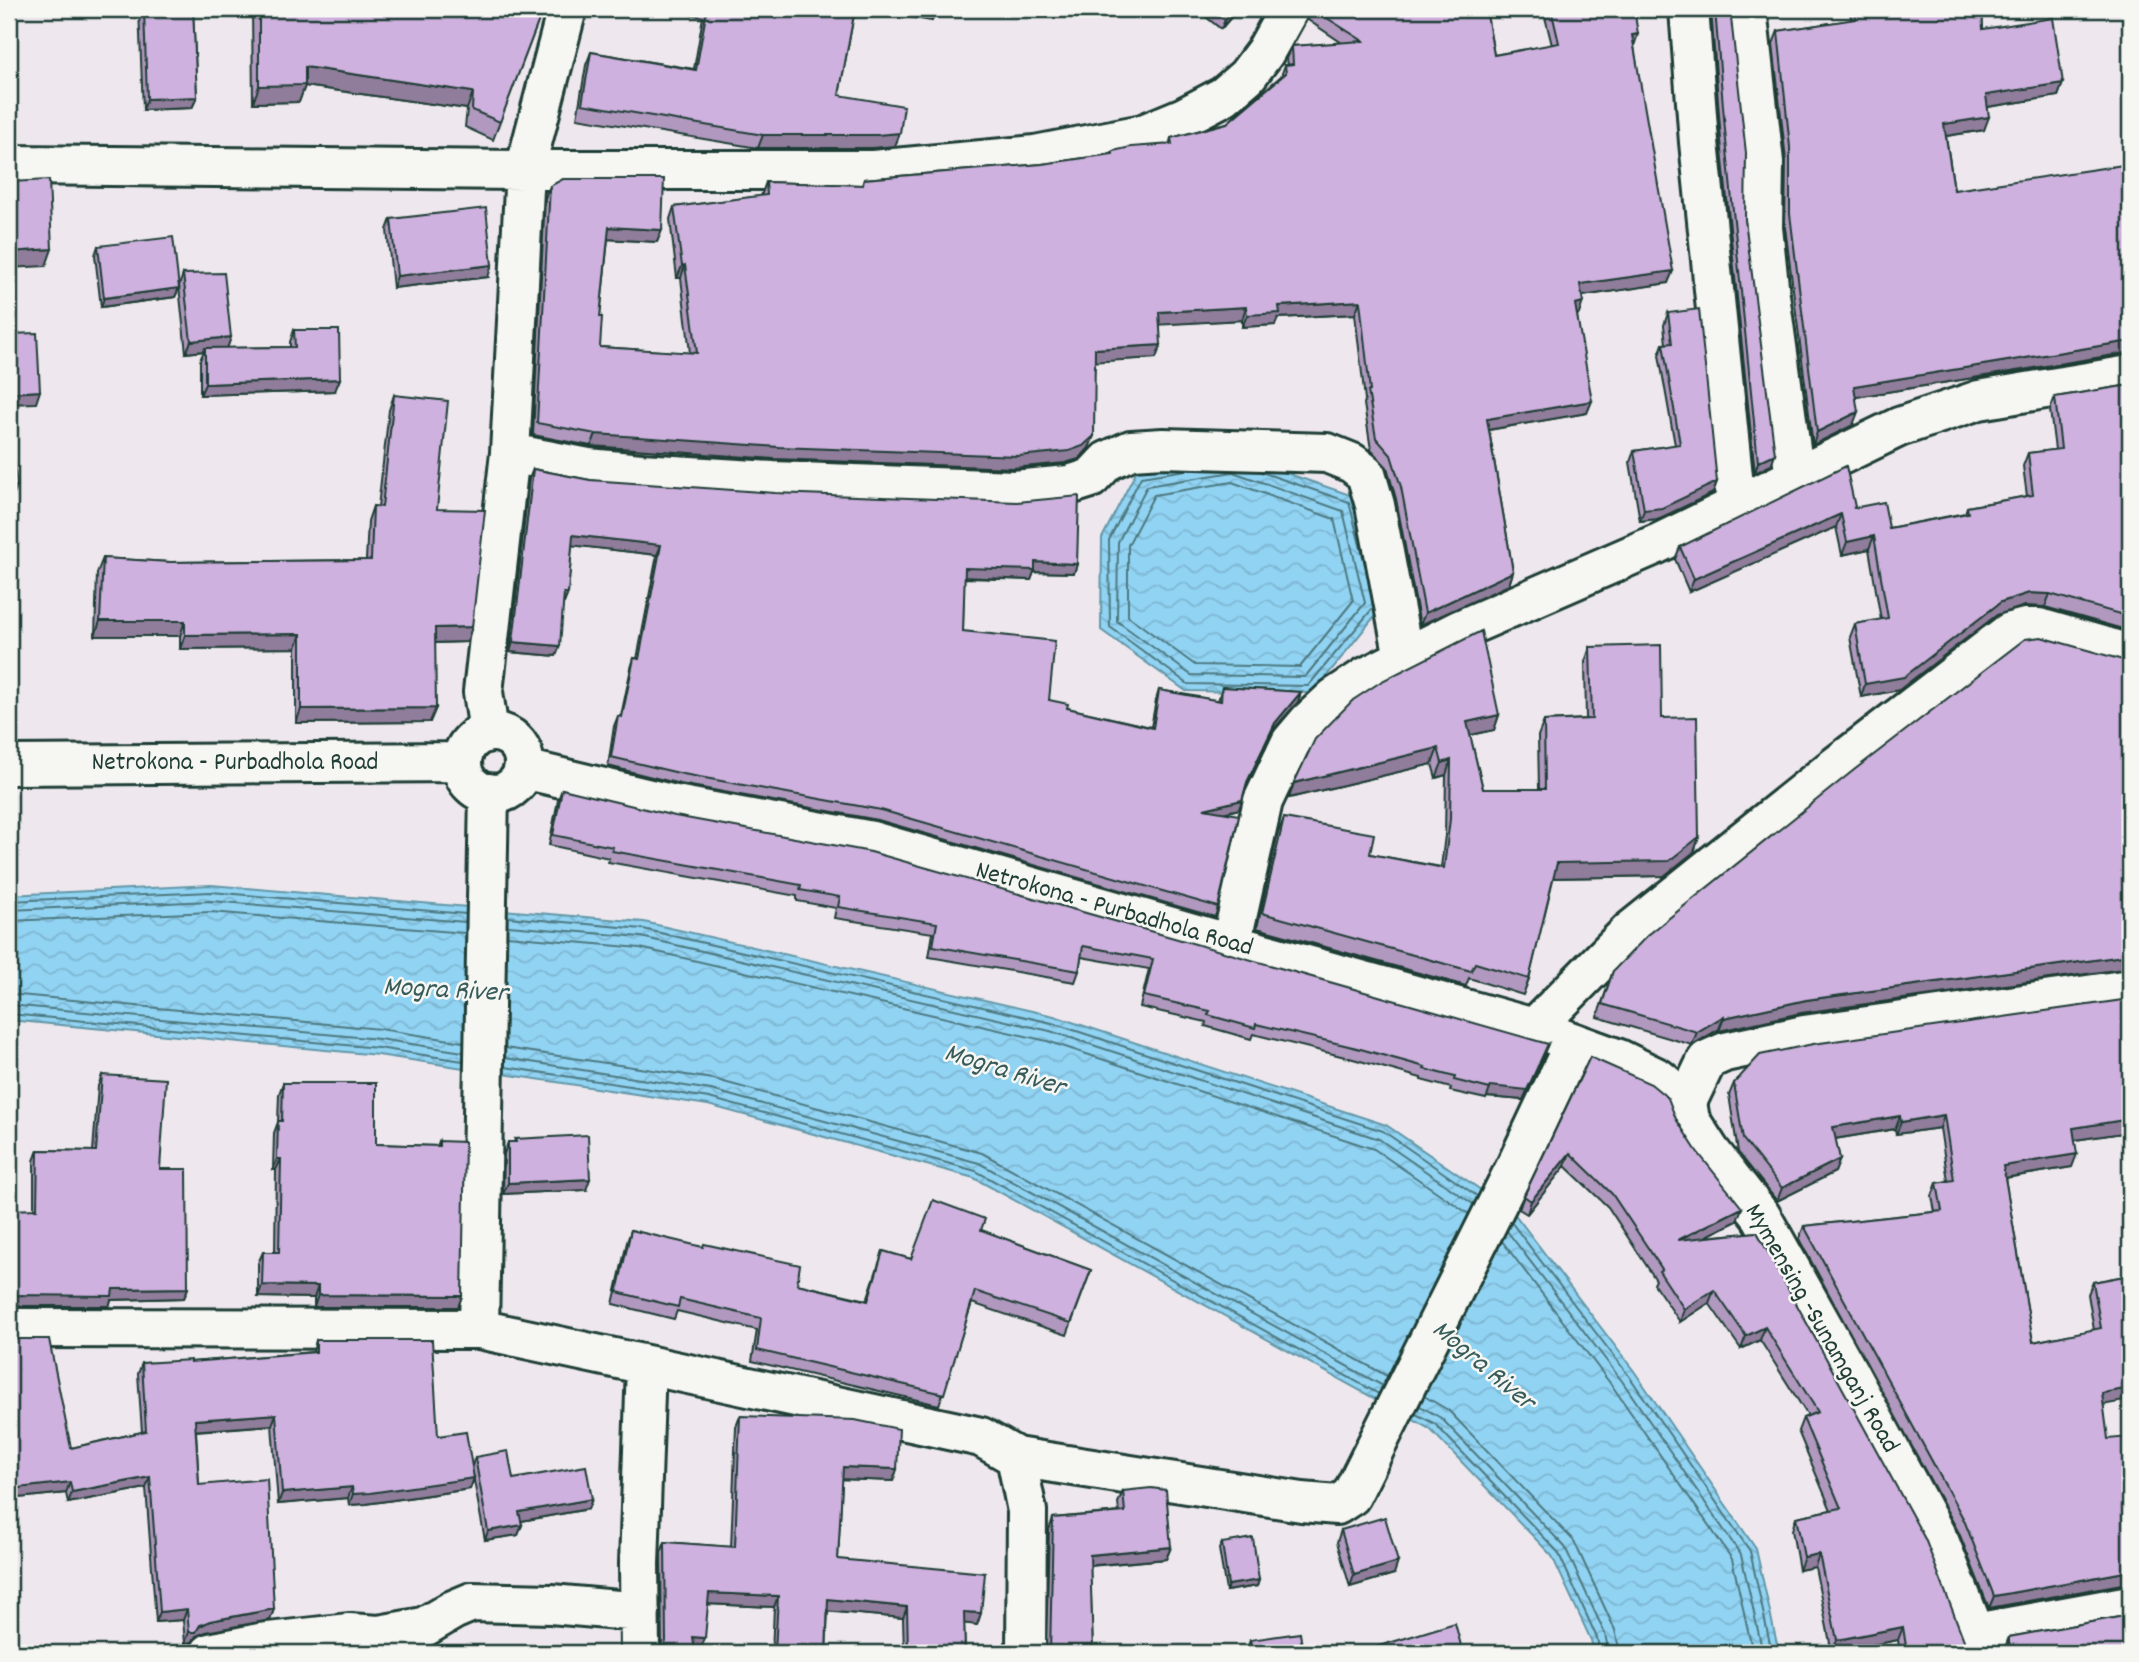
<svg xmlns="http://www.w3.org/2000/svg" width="2139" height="1662" font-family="Dekko,sans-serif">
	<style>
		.water { fill: url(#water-waves); stroke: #6397a7; stroke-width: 2 }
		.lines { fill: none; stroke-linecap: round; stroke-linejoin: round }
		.shore { stroke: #4d7980; stroke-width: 2 }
		.minor-casing { stroke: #1f3d34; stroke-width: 44 }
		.major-casing { stroke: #1f3d34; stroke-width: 44 }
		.minor { stroke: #f6f6f2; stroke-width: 38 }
		.major { stroke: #f6f6f2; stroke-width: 38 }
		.wall { fill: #b198bf; stroke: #1f3d34; stroke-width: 2 }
		.shaded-wall { fill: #907c9b; stroke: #1f3d34; stroke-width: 2 }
		.building { fill: #ceb1de; stroke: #1f3d34; stroke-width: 2 }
		.labels { text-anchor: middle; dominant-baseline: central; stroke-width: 5; stroke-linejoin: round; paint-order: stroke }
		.street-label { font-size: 26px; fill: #1f3d34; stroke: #f6f6f2 }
		.water-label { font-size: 28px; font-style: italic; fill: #365b5a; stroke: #f6f6f2 }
	</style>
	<defs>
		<pattern id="water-waves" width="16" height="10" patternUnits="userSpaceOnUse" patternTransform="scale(1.75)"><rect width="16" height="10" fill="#91d3f3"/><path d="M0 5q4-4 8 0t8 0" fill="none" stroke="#7db6d1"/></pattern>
	</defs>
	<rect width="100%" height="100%" fill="#eee8ee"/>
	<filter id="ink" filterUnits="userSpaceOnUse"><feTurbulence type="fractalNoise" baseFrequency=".0143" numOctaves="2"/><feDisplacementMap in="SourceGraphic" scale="14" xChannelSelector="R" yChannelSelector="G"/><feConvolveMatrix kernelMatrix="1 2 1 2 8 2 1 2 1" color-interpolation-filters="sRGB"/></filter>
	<g filter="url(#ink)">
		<!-- water -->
		<path class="water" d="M1234,455l122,42 26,110 -69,86 -127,-2 -85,-61 1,-92 35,-68z
			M211,885l433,37 410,94 332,109 127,87 121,159 122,178 23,104h-185l-3,-13 -39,-84 -122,-127 -456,-251 -266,-73 -330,-50 -369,-35v-125z"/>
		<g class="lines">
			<!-- shore -->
			<path class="shore" d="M1186,470l-45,7 -32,63 1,87 78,57 120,2 65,-78
				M1233,472l110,39 22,92 -60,74 -114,-2 -74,-54 1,-79 29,-56z
				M1261,472l88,30 16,63
				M1232,482l102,37 19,82 -53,66 -105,-2 -67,-49v-71l26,-50z
				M9,901l202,-9 255,22
				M9,910l202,-9 255,21
				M508,917l135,12 409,94 331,108 94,65
				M9,921l202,-9 254,21
				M508,926l133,11 409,94 329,108 94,65
				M507,936l133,12 407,93 327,108 95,65
				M9,994l371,35 83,13
				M9,1005l370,34 84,13
				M9,1014l369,34 85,13
				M505,1048l208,31 269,74 405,223
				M505,1058l206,32 268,73 404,223
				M505,1067l204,31 267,73 403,223
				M1511,1222l118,154 121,175 22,102
				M1507,1231l115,150 119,174 22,98
				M1502,1241l111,146 119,172 21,94
				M1424,1396l24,14 126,131 41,89 5,23
				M1420,1406l21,12 124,129 40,87 4,19
				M1416,1414l19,10 123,128 39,86 3,15"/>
			<defs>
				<path id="minor" d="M1689,9l10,133 37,364
					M1747,9l17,153 -1,66 7,67 25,183
					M9,165l516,5h348l162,-15 108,-21 41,-17 40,-21 23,-20 18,-24 24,-43
					M510,453l78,15 53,5 132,8 241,9 55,-5 22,-7 16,-17 24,-11 32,-2 164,5 25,10 14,11 9,31 29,153
					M489,732l-6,-40 27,-239 15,-283 42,-161
					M489,793l-10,536 502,108 35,20 11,54 -1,142
					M1231,944l32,-143 18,-38 10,-21 17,-20 26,-24 32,-21 93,-47 198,-86 242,-117 80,-27 151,-25
					M1534,1028l95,-96 207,-166 174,-134 15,-4h14l91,26
					M9,1328l470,1
					M1016,1457l286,45 35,3 14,-9 166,-332 57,-121
					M1976,1633l154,-28
					M210,1653l50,-10 89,-10 30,2 45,-8 29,-17 19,-8 79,2 89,8
					M640,1653l-1,-89 7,-199"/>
				<path id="major" d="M462 763a31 31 0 1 1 62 0a31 31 0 1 1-62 0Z
					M9,765l453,-3
					M524,769l151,36 197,36 359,103 303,84 85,31 39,19 29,24
					M1983,1653l-43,-110 -96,-179 -83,-148 -51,-65 -20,-31 -3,-18 20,-42 18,-8 79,-17 326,-46"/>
			</defs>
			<!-- minor casing -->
			<use href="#minor" class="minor-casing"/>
			<!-- major casing -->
			<use href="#major" class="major-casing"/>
			<!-- minor -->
			<use href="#minor" class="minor"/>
			<!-- major -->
			<use href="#major" class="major"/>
		</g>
		<!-- wall -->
		<path class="wall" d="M139,9h54l4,88 -5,11 -49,2z
			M252,9h291l-50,131 -28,-13 2,-18 -162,-23 -6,16 -46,1z
			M663,9h192l-16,86 61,38 -5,13 -23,2h-114l-181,-30 9,-53 5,-13 103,17 9,-52z
			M868,9h68l-4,12 -65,-11z
			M1196,9h42l-17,20z
			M1311,9h175l8,46 58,-10 -9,-36h91v37l34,237 -86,13 -3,18 -2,1 10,98 -98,17 24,142 -4,13 -89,40 -24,-126 -9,-32 -16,-17 -7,-46 1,-4 -10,-86 -77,4 -3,7 -33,2v-7l-82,4 -4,34 -61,3 -6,87 -10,11 -14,4 -52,5 -239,-9 -183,-13 -58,-11 12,-237 5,-12 112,44 -5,12 -49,-3 -8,78v30l90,6 -9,-75h-4l-7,-59 4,-12 87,-11 5,-14 96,3 2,-6 178,-15 69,-10 2,-3 56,-6 2,-7 56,-15 54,-47 4,-11h3l-1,-6 5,-13 50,-3 -34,-23z
			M1711,9h19l15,211 26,245 -16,8 -34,-333z
			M1850,9h132l1,20 80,54 -5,13 -70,11 -4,23 -38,6 8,54 172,163 -270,44 -3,28 -40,20 -28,-218 1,-67 -13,-116 5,-13 73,-11z
			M391,219l97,58 -95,11 -6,-58z
			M98,246l81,42 -4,9 -74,10 -6,-52z
			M183,274l48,63 -4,11 63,-1v-5l4,-12 41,61 -135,4v-35l4,-9 -18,2 -7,-67z
			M1668,313l45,180 -55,26 -18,2 -10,-59 4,-11 41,-6 -16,-90 4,-11h3l-2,-19z
			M2130,385v246l-85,-24 -20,-1 -28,9 -98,75 -38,7 -11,-60 5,-13 26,-4 -12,-71 -27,6 -6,-28 -147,65 -14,-33 5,-12 175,-40 34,21 76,-15 2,-6 60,-11 -4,-30 5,-13 27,-3 -5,-40 5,-13z
			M394,395l43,114 30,133 -32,1 -5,79 -134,1v-75l-116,1v-13h-85l2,-63 6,-15 67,4 196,-2 2,-39 5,-15 5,1 11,-97z
			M533,469l57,11 487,84 -3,9 -40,-1 -3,8 -67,-2 -1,53 86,69 18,8 84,19 5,-27 3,-10 59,11 4,-14 79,5 -3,10 -27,30 -26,55 -6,22 -14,4 -7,94 -3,10 -337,-97 -198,-36 -72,-18 6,-40 4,-10h3l10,-48 3,-10 3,1 20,-104 -85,-10 -4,48 -4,10h-1l-7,53 -46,-4 19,-173z
			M1590,647l72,71 37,119 -5,15 -30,24 -111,2 -24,101 -6,16 -54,-17 -3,8 -209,-58 21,-95 6,-15 86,36 71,13 4,-32 1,-60 -10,3 -4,-14 -143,34 210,-83 -5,15 -24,5 13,54h56l-1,-53 6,-15 42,-2 -1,-57z
			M562,789l982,266 -21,45 -36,-3 -1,2 -36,-8 1,-3 -30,-8v-2l-68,-19 -100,-25 -2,5 -46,-13 1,-4 -66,-15 9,-38 -68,-12 -2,14 -4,11 -146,-25 4,-24 -99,-15 2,-10 -39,-7v-5l-189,-34 1,-4 -60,-13 9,-45z
			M2127,967l-326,46 -82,18v-2l-27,16 -95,-28 16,-46z
			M2130,999v133l-55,8 -3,27 -67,11 28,164 61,-12 -6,-36 5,-12 37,-7 -27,130 24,178 -138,25 -30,-75 -160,-294 5,-13 131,-14 -3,-16 5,-13 11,-2 -8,-53 -44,6 -1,-5 -60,10 5,20 -5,13 -58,29 -39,-49 -9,-57 5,-12z
			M1590,1057l86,62 61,102 -33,16 53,-5 210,416 4,5h-71l-2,-13 -66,13 -17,-86 -16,3 -7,-40 4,-13 35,-7 -33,-79 5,-13 5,-2 -48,-76 -19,9 -32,-46 -29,19 -26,-38 2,-4 -48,-73 -43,-41 -38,48 -8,-5 5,-13z
			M102,1075l58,94 28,119 -4,10 -73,2 -2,6 -75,-97v-48l4,-11 55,1 5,-65z
			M283,1083l93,61 61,2 2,-5 23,155 -4,11h-144v-9l-56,-1v-34l5,-11h12l1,-82h-3l1,-37 4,-11 1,-28z
			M515,1139l71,51 -83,4 1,-40 4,-12h6z
			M631,1230l166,54 70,16 16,-49 28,8 70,-29 110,40 -24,65 -95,-32 -33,102 -187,-44 5,-31 -80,-19 -3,8 -61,-15 14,-62z
			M9,1338l62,110 71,-16 -4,-58 4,-11 49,-1 122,-10 3,-12 122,96 34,30 3,-9 38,22 79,20 -4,10 -67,12 1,4 -4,10 -33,5 -13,-70 2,8 -4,11 -104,15 -17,1 -1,-7 -70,6 -6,-79 -76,6 3,54 75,124 -4,11 -64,12 -10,4 -4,6 -7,1 -2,-23 -27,2 -10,-134 -78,15 -2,-10 -57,6z
			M740,1416l157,53 -4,12 -51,-2 -4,80 143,54 -4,12 -13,-2 1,30h-61l-1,-35 -75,-7 -2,42h-54l2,-46 -66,-3 -7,45h-6l-33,4 -1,-100 4,-11 66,5 5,-120z
			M1123,1491l48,56 -5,12 -76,7 3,87h-47l3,-123 4,-12 66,-6 -1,-9z
			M1341,1530l53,44 -44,13 -13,-45z
			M1222,1543l37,37 -2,6 -31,5 -7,-42z
			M2130,1615l-126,38v-3l5,-13z
			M1250,1640l53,13h-57z"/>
		<!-- shaded-wall -->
		<path class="shaded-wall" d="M1234,9h4l-17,20 4,-9z
			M1638,34l-4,12 -2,-11z
			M305,67l168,25 -6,17 -162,-23 -6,16 -46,1 6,-17z
			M2063,83l-5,13 -77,12 5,-13z
			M197,97l-5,11 -49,2 4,-11z
			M1989,117l-5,13 -44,7 4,-13z
			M900,133l-5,13 -23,2h-114l5,-13z
			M609,227l53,3 -5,12 -52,-3z
			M52,249l-6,17 -37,2v-16z
			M492,265l-4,12 -95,11 4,-12z
			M685,265l-4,13h-4l5,-12z
			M1673,271l-5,12 -92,14 4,-13z
			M179,288l-4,9 -74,10 3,-9z
			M1360,301l-5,13 -77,4 -3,7 -33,2 5,-12 32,-9z
			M1583,302l-4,12 -9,2 5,-12z
			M1246,307l-4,13 -87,5 4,-13z
			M231,337l-4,12 -22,-1 -1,3 -18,2 5,-12z
			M2130,341v13l-4,-1 -276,45 4,-12z
			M1161,345l-5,13 -66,4 5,-13z
			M340,379l-5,12 -135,4 5,-11z
			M40,391l-4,12 -27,1v-11z
			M1592,401l-5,12 -105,18 5,-12z
			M1858,412l-5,13 -40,20 4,-13z
			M596,434l498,2 -5,12 -10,11 -14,4 -52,5 -239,-9 -183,-13z
			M1775,454l-4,11 -16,8 3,-11z
			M1717,482l-4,11 -55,26 -18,2 4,-11z
			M17,486l-4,11h-4v-10z
			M1841,514l-5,13 -147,65 5,-13z
			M573,535l88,10 -4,10 -88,-10z
			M1874,536l-5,13 -27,6 5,-13z
			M1035,562l42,2 -3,9 -40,-1 -3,8 -70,-3 4,-9z
			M1513,572l-4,13 -89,40 5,-12z
			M564,593h4l-4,10h-4z
			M2029,593l21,1 -5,13 -20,-1 -28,9 -98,75 -38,7 4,-13 136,-82z
			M100,621h85l-5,15h-85z
			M472,627l-5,15 -38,1 6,-15z
			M301,634l-5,14 -116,1 5,-14z
			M513,642l47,4 -4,10 -46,-4z
			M1301,692l-3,10 -27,30 -28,60 32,-69z
			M436,708l-6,14 -134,1 5,-14z
			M1499,715l-5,15 -32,7 5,-15z
			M1438,748l-6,16 -143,34 5,-15z
			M1451,760l-5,15 -10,3 6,-15z
			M1242,800l-3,9 -38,9 3,-9z
			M1699,837l-5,15 -30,24 -113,2 6,-15z
			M2130,955v13l-329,45 -82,18 5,-13 82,-18z
			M1724,1016l-5,13 -27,16 5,-13z
			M1548,1044l-25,56 -36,-3 4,-11z
			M1944,1115l-4,13 -44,6 5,-12z
			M1900,1116l-5,13 -67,11 5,-13z
			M2130,1119v13l-62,9 5,-13z
			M1570,1153l-5,13 -38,48 4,-13z
			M2077,1154l-5,13 -74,12 5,-13z
			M277,1159h4l-5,11h-3z
			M1840,1159l-5,13 -58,29 5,-13z
			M590,1179l-4,11 -83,4 5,-11z
			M1742,1208l-5,13 -64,32 5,-13z
			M262,1285l56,1 -4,12 -56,-1z
			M188,1288l-4,10 -73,2 -2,6h-100v-10l3,-1 101,-6z
			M1714,1290l-5,13 -29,19 4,-13z
			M318,1295l144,1 -4,11h-144z
			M1765,1327l-5,13 -19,9 5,-13z
			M2130,1388v12l-33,6 5,-13z
			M276,1414l-4,11 -81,6 4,-11z
			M843,1467l54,2 -4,12 -55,-2z
			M150,1477l-4,11 -78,15 4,-11z
			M474,1478l-4,11 -104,15 -17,1 4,-11z
			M70,1482l-4,11 -57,6v-10z
			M352,1487l-4,11 -70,6 4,-11z
			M592,1499l-4,10 -72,13 3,-10z
			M522,1525l-4,10 -33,5 3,-9z
			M1171,1547l-5,12 -81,7 5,-11z
			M1819,1554l-4,13 -16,3 5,-13z
			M1398,1562l-4,12 -44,13 4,-12z
			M2130,1571v13l-3,-1 -138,25 5,-12z
			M1259,1580l-2,6 -31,5 2,-6z
			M709,1593l69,3 -4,11 -69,-3z
			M828,1599l79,8 -4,11 -79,-7z
			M187,1609l-4,11 -27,2 4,-10z
			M274,1609l-4,11 -64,12 -10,4 -4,6 -7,1 4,-11 21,-11z
			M964,1612l17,1 -4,12 -17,-2z
			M1903,1627l-5,13 -66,13 5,-13z
			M693,1637l12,1 -4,11 -13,-1z"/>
		<!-- building -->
		<path class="building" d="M144,9h49l4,88 -50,2z
			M259,9h284l-43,113 -28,-12 1,-18 -168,-25v18l-46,1z
			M707,9h148l-16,86 65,11 -4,27 -23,2h-114l-181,-31 9,-52 105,18z
			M1211,9h23l-9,11z
			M1313,9h173l8,46 65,-12 -8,-34h83l4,25 -6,1 41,236 -93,13 3,18 -8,2 17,97 -105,18 26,153 -88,41 -24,-126 -10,-32 -15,-17 -8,-47h2l-10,-90 -81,5 1,7 -33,2 -1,-8 -87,5 2,33 -66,4 -1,87 -11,10 -14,5 -51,5 -239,-9 -183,-13 -59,-11 13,-237 13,-7h101l-2,51 -53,-3 -9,90h2l-2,30 97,6 -12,-88 -3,1 -8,-59 93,-12 -1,-13 97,3 1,-6 178,-15 71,-10v-3l18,-4 41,-3 -1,-6 56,-15 59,-50 -1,-8 8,-1 -1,-18 71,-5z
			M1715,9h15l16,144 -1,67 30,234 -17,8 -33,-332z
			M1855,9h127l1,20 70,-11 10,65 -77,12 3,22 -45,7 10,66 176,-26v177l-276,45 4,26 -41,20 -27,-218v-67l-12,-116 78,-12z
			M49,180l3,69 -43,3v-70z
			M486,208l6,57 -95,11 -6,-57z
			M173,237l6,51 -75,10 -6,-52z
			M224,273l7,64 -40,4 -8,-67z
			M1699,309l18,173 -55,26 -18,2 -10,-59 46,-7 -17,-100 9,-1 -4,-30z
			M294,330h45l1,49 -135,5v-36l90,-1z
			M37,333l3,58 -31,2v-59z
			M2130,385v232l-80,-23 -21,-1 -28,9 -97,75 -39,7 -10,-60 33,-6 -14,-82 -27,6 -6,-28 -147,65 -14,-32 166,-81 9,41 -2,1 31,-6 5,26 79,-15 -1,-6 66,-12 -5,-42 33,-4 -6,-52z
			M394,395l54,6 -11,108 48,1 -13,117 -37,1 1,80 -135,1v-75l-116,1v-14h-85l3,-63 67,4 201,-2 2,-54 9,1z
			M9,412l8,74 -8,1z
			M533,469l57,11 185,13 242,9 62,-6 -2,68 -42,-2v8l-70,-2 -2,63 92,10 -6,59 19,4 -1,4 86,20 6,-38 62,11 1,-14 79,5 -26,31 -28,59 -5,18 -38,9 35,6 -21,92 -337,-97 -198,-36 -72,-17 7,-41 4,1 12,-59 5,1 22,-114 -88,-10 -5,58h-4l-4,53 -47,-4z
			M1481,631l18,84 -32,7 16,67h62l-1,-68 48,-2 -2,-72 71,-2 1,73 35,-1 2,120 -30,24 -112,2 -28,116 -54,-16 -4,8 -209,-58 22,-95 90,16 -4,20 74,14 6,-49 1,-59 -9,3 -4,-15 -144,35 21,-44 38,-39 29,-19z
			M2041,637l89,25v293l-324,45 -82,18v-2l-27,16 -95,-28 11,-33 35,-36 206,-165 171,-131z
			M562,789l113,27 196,36 677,192 -21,46 -36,-4 -1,3 -36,-9 1,-3 -31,-8 1,-2 -68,-19 -101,-24 -1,4 -47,-13 2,-4 -66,-15 9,-37 -70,-13 -4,25 -146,-25 4,-23 -99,-16 2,-10 -40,-7 1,-5 -189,-34 1,-4 -60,-12z
			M2130,999v120l-57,9 4,26 -74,12 30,176 68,-14 -8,-46 37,-7v113l-28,5 6,46 22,-2v134l-136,25 -30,-76 -160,-294 138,-15 -5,-28 17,-3 -10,-65 -43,7 -1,-6 -67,11 7,32 -58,29 -39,-49 -9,-56 26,-28 53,-11z
			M1590,1057l61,27 17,14 8,21 20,31 46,58 -64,32 79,-8 168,307 42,109 4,5h-64l-4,-26 -66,13 -18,-86 -15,3 -8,-40 45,-9 -38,-90 15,-6 -53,-85 -19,9 -32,-46 -30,19 -25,-38 3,-2 -50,-75 -42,-41 -39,48 -7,-5z
			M102,1075l64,4 -6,90h27l1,119 -75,1 -1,7 -100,-1 -3,1v-86l28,-1 1,-59 58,1z
			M283,1083h93v61l63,2v-5l26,1 -3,154 -144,-1v-9l-56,-1 1,-33h16l2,-93h-4l1,-38h4z
			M588,1135l2,44 -82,4v-41h8l-1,-3z
			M933,1200l52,19 -4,11 110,40 -20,53 -96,-32 -31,103 -187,-44 4,-32 -81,-19 -2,8 -61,-15 14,-62 72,17 1,-3 96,21 -3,19 71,17 15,-50 28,8z
			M9,1338l4,1h36l22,109 75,-17 -4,-68 49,-3v2l125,-10v-12h116l6,96 28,-4 8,46 -104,15 -17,1 -1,-7 -70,6 -6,-79 -81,6 4,65 68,-6 7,130 -64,12 -10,4 -4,7h-7l-2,-23 -27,3 -10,-135 -78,15 -2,-10 -61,7z
			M740,1416l115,4 44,9 -2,40 -54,-2 -5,92 147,14 -4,40 -17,-1 1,41h-57l-1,-46 -79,-8 -2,54h-51l3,-57 -69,-3 -4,45 -12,-1 2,16h-33l4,-12 -1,-99 70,5z
			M508,1451l5,28 73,-13 6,33 -73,13 3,13 -34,6 -13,-74z
			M1151,1488l15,2 5,57 -81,8 3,98h-43l3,-135 72,-6 -2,-21z
			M1385,1517l13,45 -44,13 -13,-45z
			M1253,1538l6,42 -31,5 -6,-42z
			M2130,1615v38h-125l4,-9v-7z
			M1455,1623l8,30h-85l-2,-6z
			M1300,1633l3,20h-51l-2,-13z"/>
	</g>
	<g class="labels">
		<!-- street labels -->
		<g class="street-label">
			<text x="235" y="763">Netrokona - Purbadhola Road</text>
			<text transform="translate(1114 910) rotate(16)">Netrokona - Purbadhola Road</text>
			<text transform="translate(1821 1329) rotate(60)">Mymensing -Sunamganj Road</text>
		</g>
		<!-- water labels -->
		<g class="water-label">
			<text transform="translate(445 992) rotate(3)">Mogra River</text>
			<text transform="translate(1004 1072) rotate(17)">Mogra River</text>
			<text transform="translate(1482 1367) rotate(40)">Mogra River</text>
		</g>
	</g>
	<!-- margin -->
	<rect width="2139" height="1662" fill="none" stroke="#f6f6f2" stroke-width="35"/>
	<rect x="18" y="18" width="2104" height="1627" fill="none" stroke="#1f3d34" stroke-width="2.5" filter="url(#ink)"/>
</svg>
